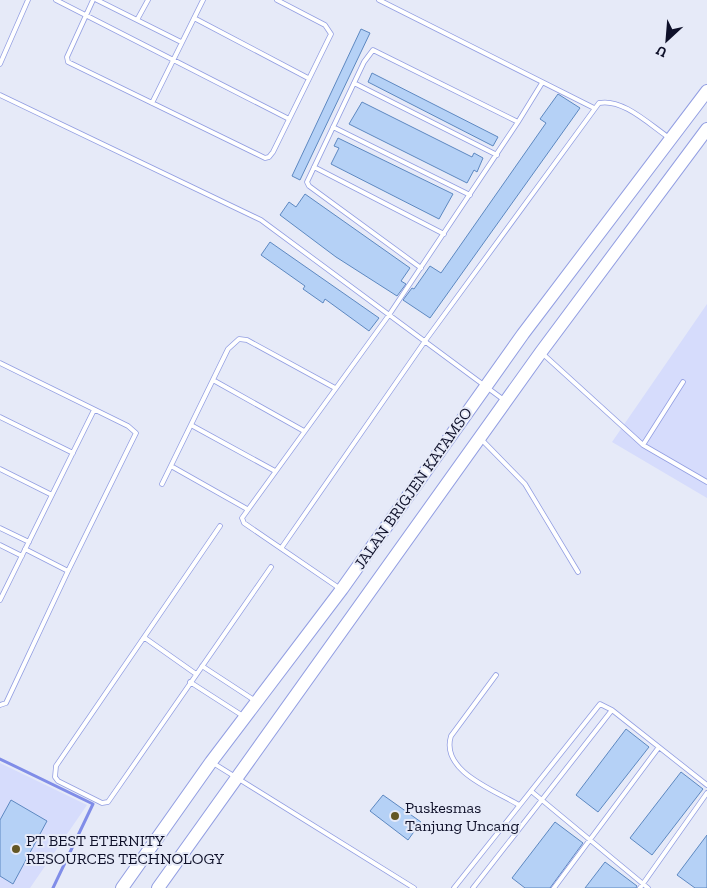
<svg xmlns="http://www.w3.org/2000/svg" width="707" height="888" font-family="'Zilla Slab',serif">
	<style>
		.built { fill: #d6dcfc }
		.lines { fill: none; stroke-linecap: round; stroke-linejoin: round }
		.stream { stroke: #808de8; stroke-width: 3 }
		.building { fill: #b5d1f6; stroke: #5d88c1 }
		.service-casing { stroke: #929ee2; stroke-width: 5.5 }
		.trunk-casing { stroke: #929ee2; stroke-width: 14 }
		.service { stroke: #fff; stroke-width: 4 }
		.trunk { stroke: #fff; stroke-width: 12 }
		.poi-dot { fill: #635724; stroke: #e6eaf8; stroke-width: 2 }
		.labels { text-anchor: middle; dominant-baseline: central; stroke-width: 4; stroke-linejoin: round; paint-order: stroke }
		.street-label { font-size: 16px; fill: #0f112a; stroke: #e6eaf8 }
		.poi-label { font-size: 16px; fill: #0f112a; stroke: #e6eaf8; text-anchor: start }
	</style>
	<rect width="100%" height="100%" fill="#e6eaf8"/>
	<!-- built -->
	<path class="built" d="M707,304v194l-95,-56z
		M0,763l87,42 -57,83h-30z"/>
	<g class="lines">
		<!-- stream -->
		<path class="stream" d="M0,759l93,45 -40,84"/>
	</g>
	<!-- building -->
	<path class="building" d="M361,29l9,4 -70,147 -8,-4z
		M372,73l126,64 -5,9 -125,-64z
		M558,94l22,14 -150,210 -27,-18 9,-12 2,1 16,-23 11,7 105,-150 -6,-4z
		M362,102l110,55 2,-4 9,5 -6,14 -3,-2 -7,13 -118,-59z
		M338,138l115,56 -14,25 -108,-55 8,-16 -5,-2z
		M305,194l105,74 -9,13 5,3 -9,12 -61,-39 -56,-42 9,-13 7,5z
		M270,242l109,76 -10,13 -44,-32 -2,4 -20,-14 2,-3 -44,-31z
		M626,729l23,18 -51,65 -22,-17z
		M681,772l22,17 -51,66 -22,-17z
		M383,795l38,27 -13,18 -38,-29z
		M11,800l36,21 -34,63 -13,-8v-56z
		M555,822l28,21 -33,45h-25l-13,-10z
		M707,835v53h-12l-18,-13z
		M605,862l32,24 -1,2h-51z"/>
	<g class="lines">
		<defs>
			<path id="service" d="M56,0l233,119
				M93,0l-26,57 1,5 197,96 4,-1 4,-5 58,-118 -6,-9 -48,-25
				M97,0l84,42
				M379,0l215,108
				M194,18l114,60
				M137,20l11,-20
				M0,64l28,-64
				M354,83l143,72
				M0,95l261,125 243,180
				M152,103l51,-103
				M518,122l24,-39
				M333,127l137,68
				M314,167l130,67
				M543,354l100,91 64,37
				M0,363l128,63 8,7 -68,138 -62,132 -6,2
				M213,380l91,51
				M0,417l73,36
				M191,425l84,46
				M482,440l43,44 53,88
				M643,445l40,-63
				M171,466l76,43
				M0,469l52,26
				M162,484l66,-135 11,-10 8,1 88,48
				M220,526l-164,240 -1,11 3,4 44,22 6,-1 163,-235
				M0,528l29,14
				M0,545l22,11
				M282,547l143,-206 174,-238c23,-5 50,21 69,34
				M25,549l43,22
				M339,588l-95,-65 -2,-5 147,-203 129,-193 -145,-72 -9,12 -57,120 2,4 112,82
				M0,600l94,-190
				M145,638l51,36
				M202,666l52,34
				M496,675l-45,61c-11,35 43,54 68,69
				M190,682l53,34
				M213,763l201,125
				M531,791l117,97
				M454,888l146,-184 12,6 95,75
				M473,888l139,-178
				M554,888l105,-141
				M640,888l67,-95"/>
			<path id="trunk" d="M122,888l89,-126 131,-173 181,-255 184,-243
				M158,888l383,-536 166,-223"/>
		</defs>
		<!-- service casing -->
		<use href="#service" class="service-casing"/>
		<!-- trunk casing -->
		<use href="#trunk" class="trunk-casing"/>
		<!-- service -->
		<use href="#service" class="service"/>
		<!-- trunk -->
		<use href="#trunk" class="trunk"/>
	</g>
	<!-- markers -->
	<g class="poi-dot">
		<circle cx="395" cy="816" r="5"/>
		<circle cx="16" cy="849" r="5"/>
	</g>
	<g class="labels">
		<!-- street labels -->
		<g class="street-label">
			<text transform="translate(413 488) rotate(-55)">JALAN BRIGJEN KATAMSO</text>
		</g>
		<!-- poi labels -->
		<g class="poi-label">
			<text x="405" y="807">Puskesmas<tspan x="405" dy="18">Tanjung Uncang</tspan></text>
			<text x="26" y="840">PT BEST ETERNITY<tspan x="26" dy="18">RESOURCES TECHNOLOGY</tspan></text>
		</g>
	</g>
	<!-- north arrow -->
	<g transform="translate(667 40) rotate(206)" stroke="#e6eaf8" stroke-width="4" paint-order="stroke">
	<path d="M0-4L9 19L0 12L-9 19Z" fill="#0f112a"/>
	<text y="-8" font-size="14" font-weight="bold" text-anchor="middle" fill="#0f112a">U</text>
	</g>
</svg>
